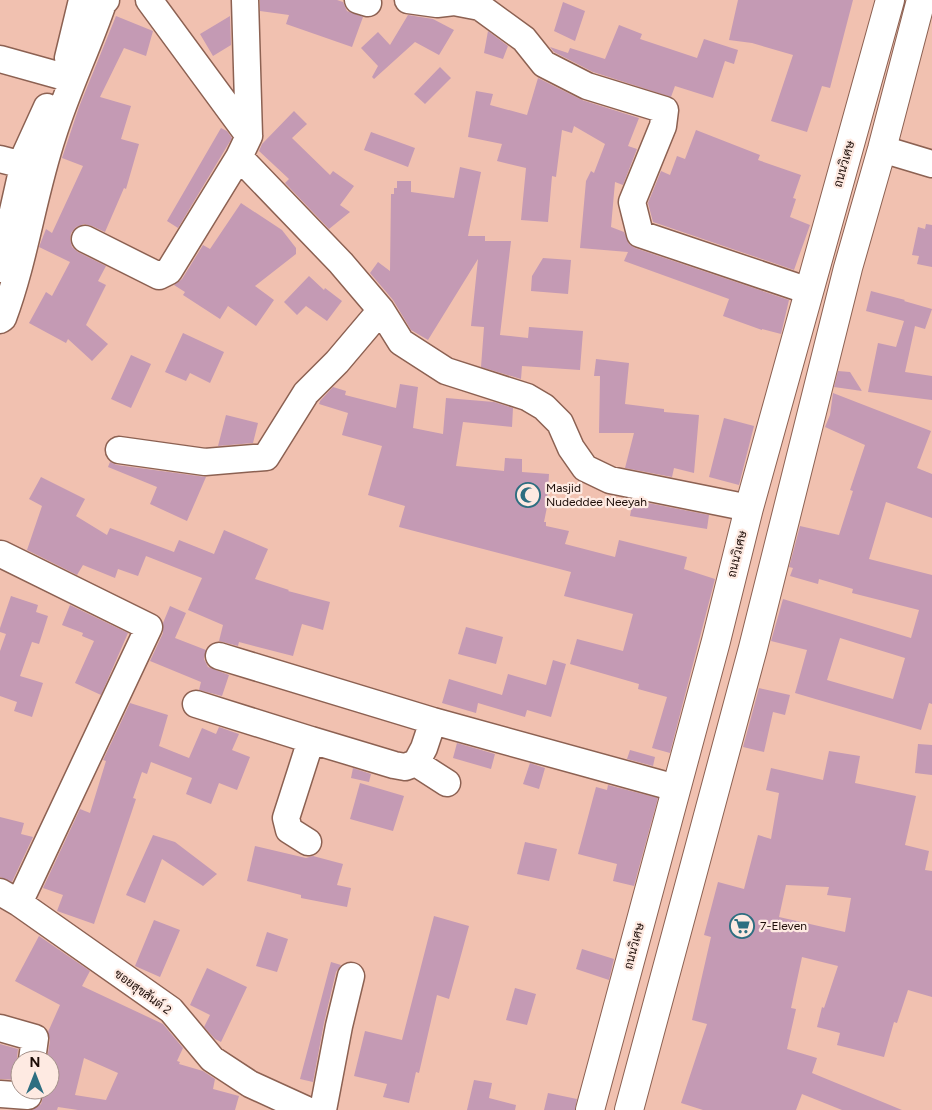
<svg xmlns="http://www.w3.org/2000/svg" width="932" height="1110" font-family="Figtree,Sarabun,sans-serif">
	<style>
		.building { fill: #c49ab4; fill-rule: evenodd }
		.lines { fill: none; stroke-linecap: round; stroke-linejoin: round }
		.minor-casing { stroke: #8c6152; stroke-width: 29 }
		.major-casing { stroke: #8c6152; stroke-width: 30 }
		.minor { stroke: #fff; stroke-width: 26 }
		.major { stroke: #fff; stroke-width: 28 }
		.labels { text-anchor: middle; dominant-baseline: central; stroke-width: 4.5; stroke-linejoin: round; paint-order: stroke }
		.street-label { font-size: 12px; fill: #1c0c07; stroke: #feeae2 }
		.poi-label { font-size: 12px; fill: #1c0c07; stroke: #feeae2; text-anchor: start }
	</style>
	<rect width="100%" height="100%" fill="#f1c1b0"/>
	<!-- building -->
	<path class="building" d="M260,0h77l6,2 4,9 16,6 -11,30 -66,-23 3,-9 -29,-4z
		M738,0h115l-23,88 -8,-2 -15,46 -36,-11 22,-66 -41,-12 -23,-3z
		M563,2l22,9 -10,30 -21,-10z
		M408,15l25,4 21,11 -15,25 -24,-13 -41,37 -2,-2 6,-11 -17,-18 17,-16 12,13z
		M116,16l37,15 -7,25 -22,-8 -24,49 31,9 -10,33 18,5 -13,45 -2,-1 -19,44 -13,-6 -8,-2 -8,3 -5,6 -1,6 2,8 6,5 28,14 -8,15 8,4 -20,40 22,19 -16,17 -24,-22 -2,4 -37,-20 17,-31 6,4 18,-34 -31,-15 7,-18 6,4 31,-67 -21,-8 17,-51z
		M230,16l1,29 -18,11 -13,-22z
		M619,25l23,9 -2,5 57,19 7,-19 34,11 -4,14 -9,-3 -12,37 -38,-12 -4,11 -78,-25 -39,-20 -4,-5 18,6 2,-5 35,11z
		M488,31l20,15 -5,13 -19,-6z
		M440,67l11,11 -26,26 -11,-10z
		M538,78l44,22 57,18 -11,28 9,3 -14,36 -8,-3 -4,45 13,5 5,12 6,4 154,52 -8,34 -19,-5v1l-39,-14 6,-17 -105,-38 4,-9 -48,-4 6,-67 5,-10 3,2 11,-29 -31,-18 -2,7 -10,-3 -6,47 -4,-1 -4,46 -27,-2 5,-52 -29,-7 5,-17 -34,-7 8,-46 17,3 -3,11 37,10z
		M294,111l13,13 -15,14 38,37 3,-4 21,15 -14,19 10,7 -21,17 -44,-46 4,-4 -30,-28 3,-7z
		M221,128l6,3 5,7 -54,90 -11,-7z
		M696,130l64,25 -2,5 43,15 -8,23 3,1 -6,18 20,8 -16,45 -141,-48 -5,-19 13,-32 9,4 7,-19 8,3z
		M371,132l44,16 -7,19 -44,-17z
		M460,167l21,5 -13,64h17v5h26l-11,94 28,3 1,-11 54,4 -3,39 -58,-4 -1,13 -40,-12 3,-40 -13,-1 7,-67 -50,81 -17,-10 -18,-30 -23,-27 8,-11 12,9 1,-77h3v-6h3v-7h14v11l43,6z
		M241,203l41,27 14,18v6l-41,32 19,14 -18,26 -28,-20 -8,13 -37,-24 2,-3 -11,-7 8,-6 21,-34 7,4z
		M926,224l6,1v42l-15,-3 2,-8 -7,-1 6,-28 7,2z
		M543,258l28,2 -3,34 -37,-3 1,-15z
		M309,276l15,14 1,-2 17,13 -15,20 -21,-15 -9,9 -13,-13z
		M871,291l34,9 -1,1 28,8 -7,20 -10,-3 -10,46 27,4v24l-64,-8 10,-49 18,4 8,-26 -38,-10z
		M183,333l41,19 -14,31 -20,-10 -4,8 -21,-9z
		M131,355l20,9 -20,44 -20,-9z
		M596,359l33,4 -4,41 39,5v3l35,3 -5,58 -20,-5 -2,9 -47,-9 9,-35h-35l1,-57h-6z
		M838,371l12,1 12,19 -28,-4z
		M400,384l18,3 -5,41 30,6 3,-36 48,4 19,6 -1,19 -49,-5 -7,44 48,5 1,-13 17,1v13l27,2 -2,33 -3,15h2v4l23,5 -4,13 50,13 4,-17 68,17 -3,12 31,10 -45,174 -18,-5 15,-51 -29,-8 1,-5 -69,-20 7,-25 46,12 10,-37 -69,-18 7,-24 -172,-45 6,-21 -37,-11 14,-49 -40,-11 6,-22 -29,-9 1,-3 13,-14 13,4 -1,4 51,13z
		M833,393l98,38 -14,37 15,6v44l-46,-16 -17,57 63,16v129l-3,-1 -8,27 -126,-37 12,-43 -36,-9 12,-42 128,39 8,-28 -67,-17 1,-4 -34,-10 -1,5 -28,-8 3,-8 -4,-1 11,-41 39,9 14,-44 -3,-1 15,-45 -40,-18 5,-12zM840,638l65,20 -12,41 -66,-19z
		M226,415l32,8 -5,20 -35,3z
		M724,418l30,8 -15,59 -30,-8z
		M110,462l7,3 89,12 -19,44 -37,-17 7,-17 -49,-20z
		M41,477l44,22 -9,17 31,19 3,-7 64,24 5,-12 35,14 10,-24 44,19 -13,30 34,11 -1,1 42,11 -7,28 -21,-6 -9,32 -54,-14 -1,4 -19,-5 4,-16 -35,-15 14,-32 -56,-22 -8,20 -20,-7 -3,9 -32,-13 -6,10 -50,-25 15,-44 -13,-7z
		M633,500l76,15 -2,14 -77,-13z
		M11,596l27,9 -2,7 12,4 -9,28 -7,-2 -12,34 23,7 -11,34 -18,-6 3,-9 -17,-6v-45l6,-17 -6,-2v-4z
		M70,605l58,28 -27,62 -26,-12 19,-42 -12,-5 1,-3 -21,-8z
		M170,606l16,7 -11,25 31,12 -2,9 4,8 21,8 -7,21 -23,-6 2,-8 -51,-21 13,-28v-10z
		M466,627l37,10 -7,27 -38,-10z
		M553,660l13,4 -15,53 -24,-7 -2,7 -47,-14 -2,10 -34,-10 7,-24 53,16 6,-21 38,11z
		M759,688l31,7 -5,20 -12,-3 -9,40 -21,-5z
		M130,703l38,12 -9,31 30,12 13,-30 14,6 3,-7 20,7 -7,16 18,7 -13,33 -18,-7 -8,21 -25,-10 6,-16 -41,-16 -4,12 -5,-2 -9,26 3,1 -42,125 -37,-13 6,-16 -20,-7 37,-79 10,4 16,-52 -3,-1 1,-2z
		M457,743l38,11 -4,15 -38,-11z
		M918,744l14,1v30l-17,-2z
		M630,750l25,7 -2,9 -26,-7z
		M829,751l31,5 -5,27 61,13 -11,49 24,6 -4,19 7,1v126l-24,-7 -11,33 -3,-1 -10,35 -47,-12 3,-12 -23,-6 5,-20 2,1 14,-42 -36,-9 -11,51 5,1 -9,40 30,9 -5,15 90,37h-60l-40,-16 -6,16h-93l-22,-7 26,-79 -15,-4 19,-83 -7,-2 14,-53 26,7 14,-54 13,4 8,-46 -13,-3 5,-22 52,12zM786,885l43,2 -2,8 24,3 -6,34 -66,-15z
		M530,763l15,5 -6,21 -16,-5z
		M353,768l18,6 -2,8 -18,-4z
		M360,783l44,13 -11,35 -43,-12z
		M608,785l50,13 -24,88 -21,-5 4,-17 -39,-10 18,-67 11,3z
		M0,817l24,6 -3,11 12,3 -21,45 -12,-5z
		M153,835l22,7 42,32 -14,12 -41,-27 -17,44 -19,-8z
		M525,842l32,7 -8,32 -32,-7z
		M255,846l51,12 7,-2 30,8 -6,21 14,3 -4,19 -46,-9v-3l-54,-14z
		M434,916l35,10 -20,73 -12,-4 -18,78 -3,-1 -7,31 -26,-6 4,-13 -33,-8 11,-45 37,9z
		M154,920l26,10 -20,47 -25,-11z
		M267,932l21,7 -11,33 -21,-6z
		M39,936l51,35 -8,15 81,38 20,24 -6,13 3,1 -1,2 24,7 12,8 -2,10 26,7 -4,14h-157l-20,-3 -1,3h-25l9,-6 2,-7 -1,-7h8v-30h-3l3,-20 -2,-8 12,-27 -45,-24zM84,1058l34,15 -12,27 -31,-5z
		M582,949l32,10 -5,21 -33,-11z
		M331,962l10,3 -5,7 -12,51 -11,59 -13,-3z
		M207,968l40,19 -26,55 -6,-3 -11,-12 6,-12 -20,-10z
		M515,988l21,6 -9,31 -21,-5z
		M0,1044l18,5 -1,9 3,10v12l-20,-1z
		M474,1080l18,3 -3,15 27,7 -1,5h-48z
		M548,1093l29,6 -2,11h-31z"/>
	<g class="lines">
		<defs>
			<path id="minor" d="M149,0l100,136 -10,21 102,106 40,47 20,32 45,29 81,26 17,10 16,16 11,25 14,20 25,12 139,28
				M245,0l4,136
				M358,0l10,3
				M408,0l29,4 17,-2 26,5 44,32 20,25 43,22 78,24 -2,16 -31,76 8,32 169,57
				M68,58l14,-58
				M0,59l61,17
				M882,149l50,15
				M0,159l23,6
				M85,239l74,37 10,-5 70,-114
				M0,269l26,-116 21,-46
				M0,320l3,-2c22,-59 30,-123 50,-183 14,-45 35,-88 50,-132l3,-3
				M119,450l86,12 61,-5 40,-64 31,-31 44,-52
				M1,554l148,73 -130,276
				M219,656l214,65 243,67
				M196,704l115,36
				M416,763l31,20
				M308,842l-19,-12 -3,-12 25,-78 83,25 11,2 11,-4 8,-15 9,-27
				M0,892l19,11 152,107 41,49 38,25 57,26
				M0,1028l35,10 -3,22
				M0,1094l28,2
				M323,1110l16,-84 12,-50"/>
			<path id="major" d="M590,1110l126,-469 33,-133 141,-508
				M629,1110l124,-462 95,-380 34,-119 39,-149"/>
		</defs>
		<!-- minor casing -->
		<use href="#minor" class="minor-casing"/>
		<!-- major casing -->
		<use href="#major" class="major-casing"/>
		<!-- minor -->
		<use href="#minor" class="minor"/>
		<!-- major -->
		<use href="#major" class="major"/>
	</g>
	<!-- icons -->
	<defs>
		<symbol id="mosque-ring" viewBox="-11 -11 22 22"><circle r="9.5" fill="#feeae2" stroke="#2d6e81" stroke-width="1.5"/><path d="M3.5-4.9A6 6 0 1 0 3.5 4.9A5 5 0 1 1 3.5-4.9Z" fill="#2d6e81"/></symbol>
		<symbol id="supermarket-ring" viewBox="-11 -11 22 22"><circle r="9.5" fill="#feeae2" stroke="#2d6e81" stroke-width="1.5"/><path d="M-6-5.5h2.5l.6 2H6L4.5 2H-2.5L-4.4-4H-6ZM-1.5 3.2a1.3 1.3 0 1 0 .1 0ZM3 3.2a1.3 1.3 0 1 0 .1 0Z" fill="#2d6e81"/></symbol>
	</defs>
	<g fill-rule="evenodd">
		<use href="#mosque-ring" x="514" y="481" width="28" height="28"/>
		<use href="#supermarket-ring" x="728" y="912" width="28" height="28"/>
	</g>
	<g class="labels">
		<!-- street labels -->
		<g class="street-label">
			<text transform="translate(844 164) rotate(-74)">ถนนวิเศษ</text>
			<text transform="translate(737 554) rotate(-76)">ถนนวิเศษ</text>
			<text transform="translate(634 946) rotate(-75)">ถนนวิเศษ</text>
			<text transform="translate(143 992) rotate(36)">ซอยสุขสันต์ 2</text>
		</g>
		<!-- poi labels -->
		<g class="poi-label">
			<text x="546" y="488">Masjid<tspan x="546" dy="14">Nudeddee Neeyah</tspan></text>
			<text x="760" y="926">7-Eleven</text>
		</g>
	</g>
	<!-- north arrow -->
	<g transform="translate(35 1075)"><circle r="24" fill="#feeae2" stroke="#a4918a"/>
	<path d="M0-4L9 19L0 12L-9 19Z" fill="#2d6e81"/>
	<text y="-8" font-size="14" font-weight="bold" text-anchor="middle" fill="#1c0c07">N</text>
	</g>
</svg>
